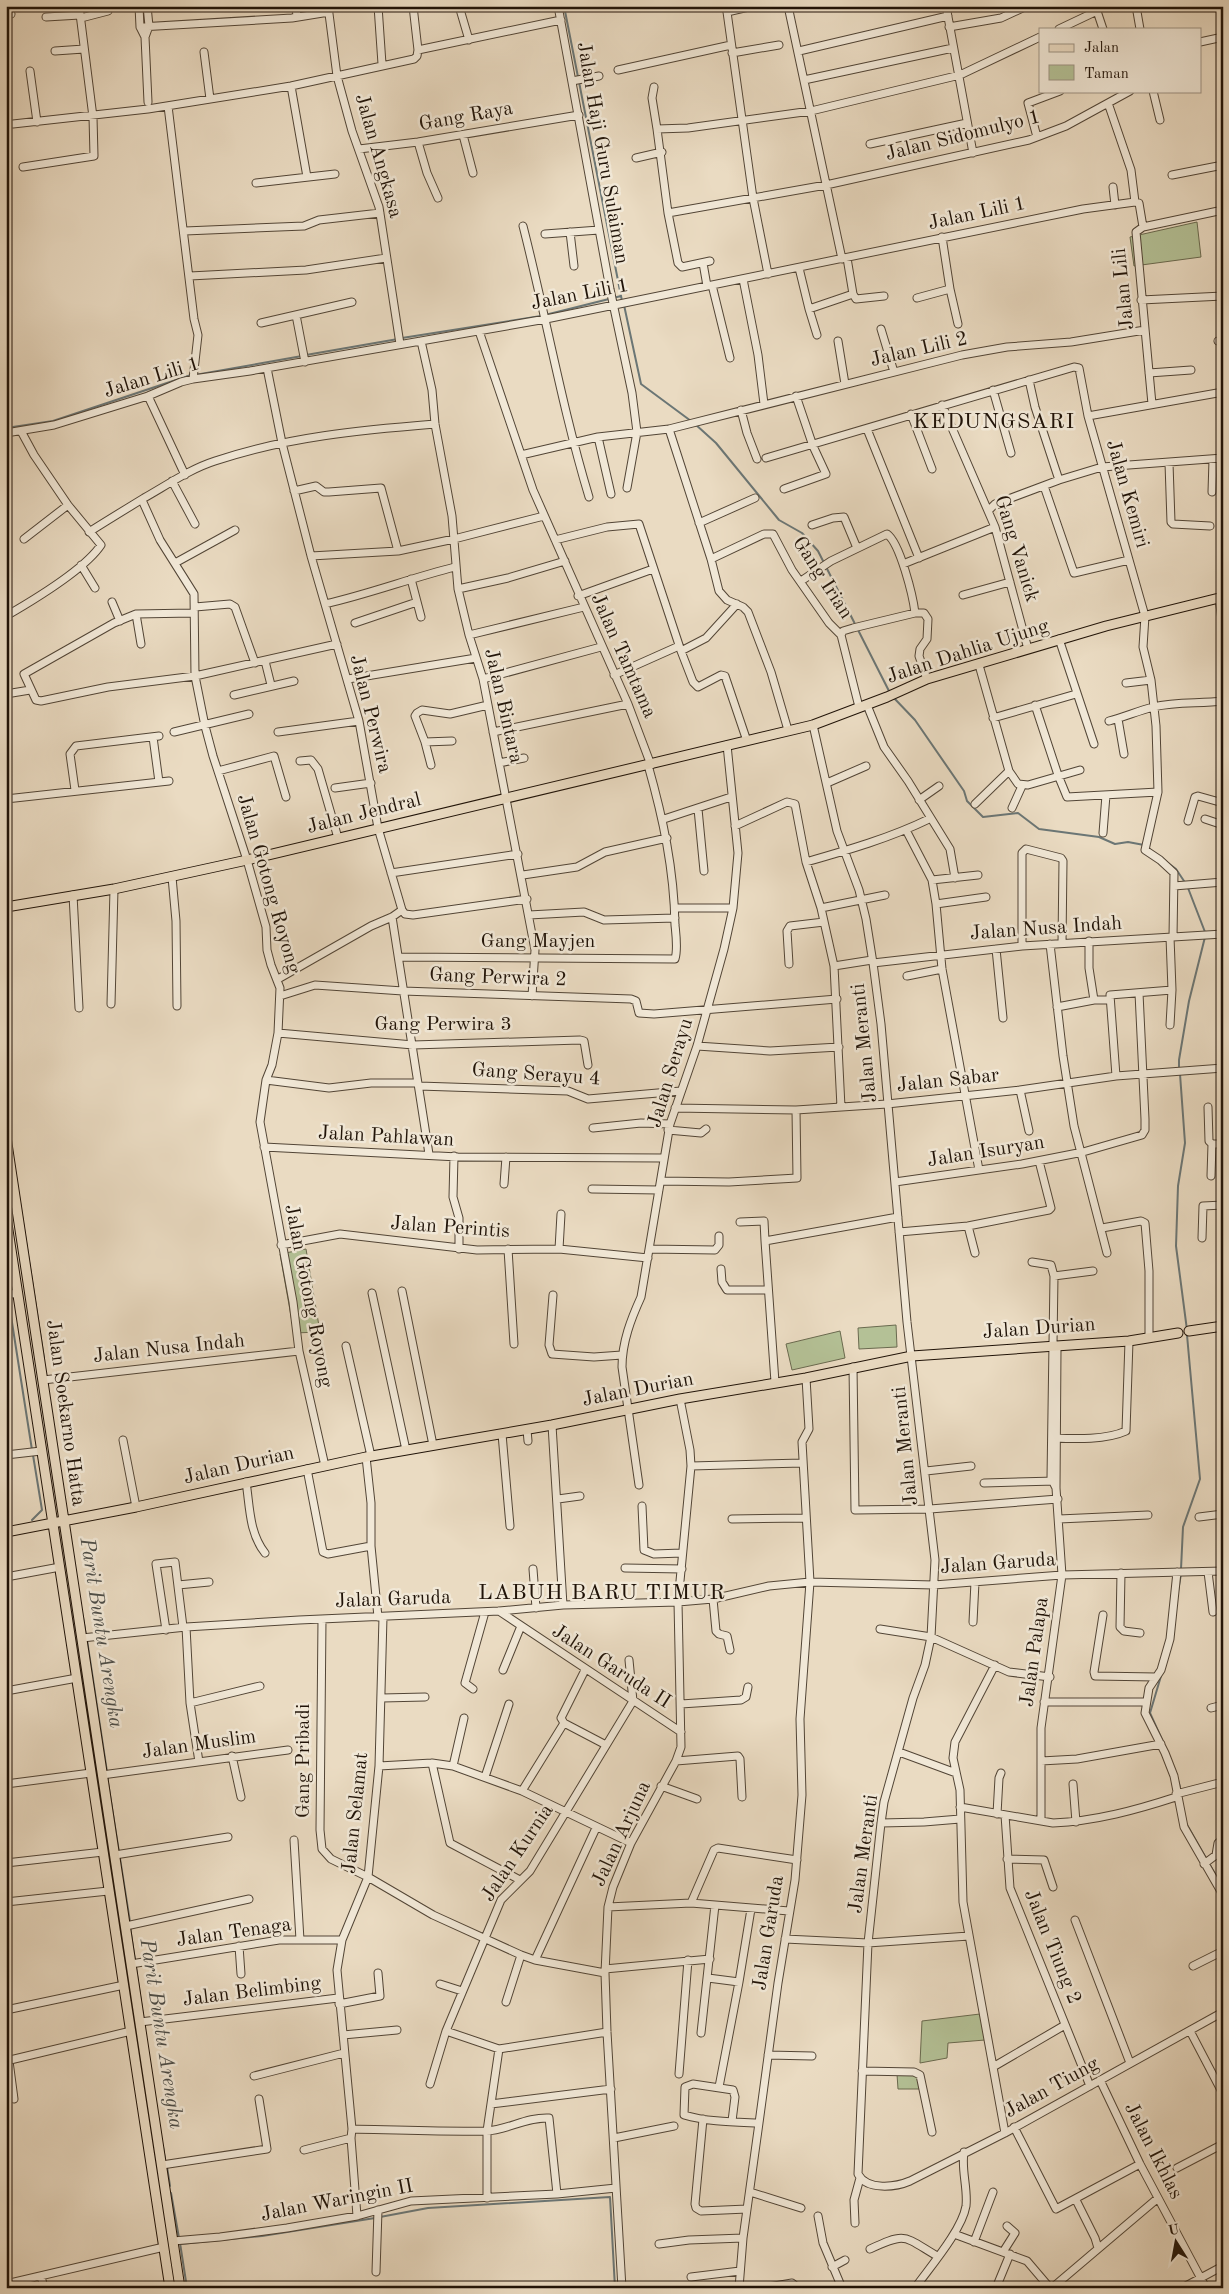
<svg xmlns="http://www.w3.org/2000/svg" width="1229" height="2294" font-family="'Old Standard TT',serif">
	<style>
		.green { fill: #b4c196; stroke: #6a6a4f }
		.lines { fill: none; stroke-linecap: round; stroke-linejoin: round }
		.stream { stroke: #6b7675; stroke-width: 2 }
		.minor-casing { stroke: #524536; stroke-width: 9 }
		.major-casing { stroke: #201308; stroke-width: 11 }
		.minor { stroke: #f1e8d7; stroke-width: 7 }
		.major { stroke: #eadbc2; stroke-width: 9 }
		.labels { text-anchor: middle; dominant-baseline: central; stroke-width: 5; stroke-linejoin: round; paint-order: stroke }
		.street-label { font-size: 20px; fill: #201308; stroke: #f1e8d7 }
		.water-label { font-size: 21px; font-style: italic; fill: #4c4d48; stroke: #f1e8d7 }
		.quarter-label { font-size: 22px; letter-spacing: 1px; fill: #201308; stroke: #f1e8d7 }
	</style>
	<rect width="100%" height="100%" fill="#eadbc2"/>
	<filter id="stains"><feTurbulence type="fractalNoise" baseFrequency=".004" numOctaves="4"/><feColorMatrix values="0 0 0 0 .2 0 0 0 0 .09 0 0 0 0 .02 0 0 0 .5 -.17"/></filter>
	<radialGradient id="worn" r=".72"><stop offset=".6" stop-color="#630" stop-opacity="0"/><stop offset="1" stop-color="#630" stop-opacity=".3"/></radialGradient>
	<!-- green -->
	<path class="green" d="M1197,222l4,35 -67,9 -4,-29z
		M306,1249l14,83 -26,1 -14,-79z
		M896,1325l1,22 -38,2 -1,-21z
		M840,1331l5,27 -53,12 -6,-26z
		M980,2014l5,26 -37,3 -1,15 -27,5 2,-42z
		M897,2074h17l4,3 4,12h-24z"/>
	<g class="lines">
		<!-- stream -->
		<path class="stream" d="M564,6l14,71
			M579,82l43,219
			M624,305l17,79 50,37
			M545,315l76,-19
			M402,338l139,-22
			M306,355l92,-16
			M195,375l107,-19
			M695,424l21,19 63,77 23,13 16,18 72,142
			M6,428l47,-7 138,-46
			M893,697l22,23 49,71 3,10 16,16 35,-4 21,16 60,8 16,7 13,-2 16,3
			M1148,848l28,21 10,15
			M1188,888l17,44
			M1179,1069v-9l10,-59 16,-64
			M1180,1074l5,69 -7,43 -2,60 11,84
			M6,1112l38,247
			M6,1285l1,7
			M8,1297l24,153
			M32,1520l10,-10 -9,-55
			M1181,1569l2,-42 17,-48 -13,-144
			M1178,1591l3,-17
			M83,1618l3,18
			M87,1640l20,132
			M1161,1676l-11,37 13,29
			M107,1776l23,146
			M1177,1777l3,10
			M1186,1823l37,65
			M130,1927l13,89
			M163,2147l2,13
			M167,2167l3,19
			M171,2193l8,45
			M380,2217l48,-9 182,-11 5,91
			M180,2243l7,45
			M180,2244l82,-8 113,-18"/>
		<defs>
			<path id="minor" d="M139,6l1,21 5,10 4,-11 -2,-20
				M296,6l1,11
				M328,6l9,70 15,55 27,76 21,137
				M378,6l4,58
				M459,6l10,34
				M558,6l52,283 22,104 5,39 -10,56
				M725,6l2,6 26,-6
				M788,6l54,253
				M946,6l27,147
				M1042,6h6
				M1136,6l4,23
				M727,12l26,186 15,76
				M6,15l5,-1
				M46,17l34,-2
				M81,18l27,-7
				M140,27l152,-9 37,-6
				M949,27l52,-9 26,-12
				M1059,29l38,-18 6,18
				M145,37l3,65
				M1040,37l-80,38 -149,36 -123,17 -31,1 11,84 158,-28 203,-45 37,-14 64,-35
				M1200,42l23,-5
				M418,50l143,-30
				M55,51l29,-2
				M799,51l149,-35
				M204,52l6,47
				M732,53l47,-8
				M618,70l113,-25
				M30,71l7,51
				M804,80l149,-32
				M572,81l27,-5
				M291,86l16,91
				M654,87l-2,11 5,31
				M1153,91l7,29
				M1108,103l23,67 4,32
				M168,106l26,213 4,16 -5,44
				M1222,110h1
				M13,124l135,-15 143,-23 123,-27 3,-3 1,-6 -5,-44
				M463,135l10,38
				M1037,137l-9,-34 32,-12
				M418,142l9,31 11,25
				M870,144l97,-21
				M359,149l59,-7 161,-27
				M636,158l26,-6
				M23,167l71,-11 -1,-39 -14,-111
				M1172,175l51,-10
				M256,183l79,-9
				M1113,187l2,18
				M668,213l10,50 4,4 28,-6
				M523,226c23,90 39,182 66,271
				M185,231l119,-5 15,-6 61,-7
				M570,232l4,34
				M545,234l54,-4
				M942,237l8,52 8,35
				M847,258l6,36 3,5 28,-3
				M703,263l4,23
				M799,268l10,41 44,-15
				M190,276l116,-6 80,-12
				M743,279l15,76 6,49
				M712,285l18,73
				M917,298l33,-9
				M1141,300l82,-4
				M809,309l8,26
				M296,315l9,47
				M261,323l91,-21
				M881,329l13,43
				M479,331l54,159 95,214 23,61
				M421,341l11,49 3,34 17,92 6,73 11,46 14,44 52,271 -3,46
				M838,341l7,43
				M1218,341l5,-1
				M267,368l15,75 29,113 48,165 19,107 24,82 -10,7 -21,9 -93,53
				M1149,373l42,-3
				M1029,380l6,27 24,73
				M993,390l18,63
				M148,396l37,79
				M1152,404l-16,-172 7,-5 80,-17
				M942,405l53,122 33,122
				M741,410l6,23 10,26
				M911,414l21,55
				M1088,416l135,-24
				M669,429l42,130 8,32 8,9 16,7 5,5 23,60 17,58
				M867,429l52,129
				M21,431l13,24 34,50
				M6,433l48,-8 94,-29 33,-14 12,-3 57,-8 296,-52 537,-110 52,-7 4,1 4,24
				M598,437l13,57
				M521,455l77,-18 71,-8 293,-74 45,-8 64,-5 74,-12
				M766,458l308,-91 5,1 9,48 57,200 -2,31 8,33 5,46 2,66 -13,58 15,10 14,13 -1,64
				M1169,463l2,59 2,2 37,2
				M172,481l23,43
				M1044,486l30,87 55,-13
				M784,489l42,-15 -13,-28 -17,-50
				M294,491l22,-5 8,6h5l52,-4 17,63
				M1212,492l1,-32
				M142,500l18,40 34,54 1,82 10,50 8,30 34,104 19,67 1,23 4,15 9,23 -2,45 -6,32 -6,15 -6,42 33,180 6,49 26,115
				M989,510l6,-6 64,-24 43,-13 121,-9
				M699,523l56,-25
				M812,525l21,-7 11,-1 13,31
				M89,532c19,-12 37,-23 55,-34 23,-13 46,-29 71,-37 71,-24 146,-31 220,-37
				M555,540l52,-13 32,-3 42,127 12,31 5,5 23,-12 4,1 22,65
				M311,556l87,-5 56,-12 90,-23
				M711,559l53,-25h9l19,36 37,53 12,12 18,72
				M175,563l60,-33
				M903,564l92,-37
				M81,565l14,23
				M411,579l10,38
				M801,581l30,-20 56,-27c13,9 26,62 28,79
				M458,589l50,-11 57,-17
				M963,595l47,-13
				M578,596l75,-27
				M1219,598l4,30
				M112,602l8,19
				M325,604c44,-10 86,-26 130,-37
				M195,607l35,-3 5,3 20,56
				M193,613l-57,1 -22,9 -90,51 12,26 5,1 67,-14 87,-11 142,-32
				M136,614l5,30
				M6,616c26,-15 79,-47 95,-71l-33,-40 -44,34
				M355,623l62,-21
				M469,635l115,-28
				M841,635l2,-4 10,-3 62,-15h9l4,6 -1,20 -7,10 -1,7 8,23
				M1059,639l35,105
				M681,651l25,-13 31,-34
				M265,661l6,24
				M979,665l30,106 9,13 10,1 52,-15
				M614,675l65,-29
				M348,679l128,-21
				M483,679l118,-32
				M1126,683l25,-3
				M6,694l24,-4
				M234,695l60,-14
				M867,705l17,42 24,34 42,68 5,29
				M1035,705l23,70 9,22 91,-5
				M993,718l83,-24
				M1118,719l6,35
				M1109,721c15,-4 29,-10 44,-14 24,-6 46,-3 70,-6
				M813,725l24,106 22,59 7,29 7,44 8,61 26,298 28,238 -4,77 -6,28 -12,33 -29,104 -3,21 -13,120 -10,231c9,17 38,13 52,7l95,-48 218,-121
				M174,732l75,-18
				M278,732l81,-11
				M493,732l135,-28
				M153,737l6,45
				M425,742l27,-1
				M300,761l11,-1 7,9 20,69
				M499,763l25,-5
				M431,765l-6,-23 -10,-26 2,-3 5,-3 28,4 38,-9
				M218,771l56,-15 12,41
				M827,783l39,-17
				M335,788l36,-5
				M75,790l-5,-36 6,-8 83,-10
				M6,799l163,-18
				M919,800l20,-14
				M975,804l34,-33
				M1012,808l10,-22
				M698,809l6,62
				M664,819l67,-22
				M1205,819l18,6
				M1188,821l7,-24 3,-1 25,7
				M735,826l52,-24 8,2 11,58 15,46 13,58 7,141
				M906,830l26,50 4,24 6,65 37,201
				M1103,833l3,-38
				M806,862c42,-12 84,-24 123,-43
				M391,873l127,-19
				M523,875l54,-8 28,-15 62,-14
				M172,877l4,44 1,85
				M932,880l46,-5
				M1174,886l49,-4
				M73,895l6,113
				M936,904l50,-7
				M676,908h57
				M821,908l64,-13
				M402,910l3,4 8,1 114,-16
				M529,915l55,-3 20,8 71,-2
				M392,917l37,237
				M1089,941v27l5,32
				M1050,944l13,112 11,70 33,127
				M1022,946v-93l4,-4 35,9 2,3 -1,82
				M996,949l7,69
				M399,957l276,2c3,-10 1,-24 0,-34 -1,-56 -12,-107 -27,-160
				M873,963l149,-17 201,-12
				M789,964l-2,-33 3,-5 34,-4
				M834,966l38,-6
				M907,976l35,-7
				M280,996l35,-11 88,6 228,8 5,2 3,12 15,1 183,-15
				M111,1004l3,-115
				M1057,1007l37,-7h15
				M1170,1025l2,-35 -2,-53
				M278,1033l135,12 167,-5 4,1 4,24
				M697,1046l73,5 69,-4
				M1116,1076l-6,-81 62,-5
				M266,1080l63,8 42,-5h47
				M419,1086l149,5 20,8 93,-8
				M1020,1090l9,41
				M1208,1107l1,34 3,3h11
				M675,1108l121,2 91,-6 133,-14 96,-14 107,-8
				M593,1128l48,-5 29,1
				M668,1130l33,3 5,-4
				M264,1147l194,10 206,1
				M454,1156l-1,41 6,21v31
				M1211,1176l1,-32
				M661,1181l68,1 68,-4 -1,-68
				M895,1182l127,-18 61,-12 59,-17 3,-5v-11l-6,-126
				M504,1184l2,-27
				M592,1189l67,1
				M740,1222l24,-1 1,20
				M968,1226l7,27
				M1102,1228l39,-7 4,2 4,48v66
				M899,1232l69,-6 81,-16 2,-2 -12,-47
				M1202,1238l1,-32 20,-1
				M281,1245l59,-11 137,16 82,-1 89,9
				M508,1249l6,95
				M559,1249l2,-35
				M650,1249l65,1 4,-5v-9
				M1032,1262l19,3 3,11 -3,202 5,10
				M721,1269l1,13 5,8h41
				M1054,1276l39,-5
				M402,1291l31,154
				M372,1293l34,157
				M6,1295l11,-2
				M553,1295l-4,50 3,9 42,3 28,-2
				M346,1346l25,110
				M853,1367l2,143 75,-1 128,-10
				M43,1380l256,-29
				M775,1382l-10,-141 133,-24
				M552,1425l11,180
				M527,1430l1,11
				M502,1434l8,92
				M1054,1438c22,1 52,2 72,-7l3,-90
				M123,1440l13,67
				M6,1455l35,-4
				M366,1457l5,46v43l7,71
				M691,1466l112,-3
				M307,1469l16,83 5,2 43,-8
				M926,1471l45,-5
				M246,1482c4,25 3,51 19,71
				M984,1483l72,-2
				M639,1485l-17,-118c0,-25 9,-48 19,-70l29,-173 27,-78 27,-97 9,-41 5,-55 -11,-108
				M558,1499l22,-3
				M642,1506l2,44 10,4 28,-1
				M1199,1517l24,-3
				M732,1519l73,-1
				M1059,1519l89,-4
				M625,1568l57,1
				M533,1569l3,39
				M1177,1572l-7,67 -9,31 -12,18 -4,25 20,40 9,23 10,51 39,68
				M1208,1572l5,40
				M1121,1573l-1,54 4,4 16,2
				M6,1577l54,-10
				M178,1585l31,-3
				M713,1599l3,32 3,3 8,2 3,14
				M499,1611l182,121
				M1103,1615l-9,57 1,4 61,1
				M322,1619l-2,211 2,19 9,10 37,18 65,38 88,40 14,5 70,13
				M973,1622l2,-40
				M186,1627l4,76 9,59
				M880,1629l51,8 78,35 41,5
				M166,1630l-10,-66 19,-2 8,65
				M82,1638l104,-11 113,-7 200,-9 64,-6 115,-3 35,-3 56,-13 41,-4 124,3 128,-10 161,-4
				M995,1665l-40,77 -2,16 7,32 3,112 42,231
				M503,1670l18,-44
				M585,1670l-24,48 3,5 42,22
				M473,1689l-8,-6 20,-71
				M6,1691l71,-13
				M382,1698l43,-1
				M1044,1702h101
				M190,1703l70,-17
				M681,1704l60,-4 5,-3 2,-10
				M1211,1708l12,-3
				M899,1752l57,21
				M232,1756l9,41
				M676,1761l62,-5 2,3 2,38
				M1041,1761l36,-2 84,-15
				M432,1763l18,80 70,37
				M379,1766l53,-3 21,3 69,25 109,52
				M453,1766l11,-48
				M102,1775l186,-25
				M485,1777l24,-73
				M6,1784l85,-11
				M1073,1784l3,38
				M661,1786l36,13
				M522,1791l42,-68
				M1176,1794l47,-12
				M960,1807l93,16c43,-2 83,-13 123,-26
				M997,1814l2,-36 2,-5
				M1005,1815l5,73 80,198
				M1041,1820v-92l21,-153 -6,-87 1,-139 -2,-4
				M881,1823l43,-1 36,-3
				M294,1840l6,100
				M115,1855l113,-18
				M1007,1859l37,1 9,27
				M6,1863l97,-11
				M1204,1864l12,-9 2,-12 5,-4
				M6,1902l102,-11
				M691,1903l23,-53 4,-2 79,12
				M608,1907l83,-4 98,8
				M1075,1920l55,143
				M126,1926l123,-27
				M785,1939l83,4 101,-7
				M239,1946l2,28
				M535,1960l61,-132
				M131,1964l148,-24h63
				M1193,1966l30,-15
				M605,1969l105,-10
				M708,1978l31,4
				M440,1984l22,7
				M506,2002l15,-47
				M339,2004l41,-8 -2,-23
				M6,2010l118,-25
				M140,2022l198,-24
				M446,2031l53,18 108,-17
				M1190,2031l33,63
				M701,2033l14,-128
				M343,2035l54,-5
				M768,2055l44,1
				M6,2061l125,-30
				M9,2061l5,38
				M993,2067l72,-42
				M862,2071l52,1 6,3 12,57
				M679,2074l9,-114
				M254,2076l90,-23
				M1100,2080l40,84 66,124
				M430,2084l16,-53 55,-131 29,-29 103,-170 -4,-41
				M719,2087l20,-105 12,-73
				M491,2104l120,-15
				M703,2119l-8,85 1,4 5,3 46,-2
				M732,2121l3,-24 -2,-7 -40,-6 -8,3 -1,28c24,7 50,7 75,8
				M1014,2127l42,82 84,-45
				M352,2129c44,1 89,3 134,2 22,-1 40,-14 63,-13l8,76
				M614,2138l60,-12
				M304,2150l47,-12
				M162,2165l105,-16 -8,-50
				M1177,2168l46,-24
				M750,2192l51,16
				M487,2198v-67l12,-82
				M1076,2200l19,38 3,10
				M357,2216l-6,-78 1,-9 -15,-159 5,-30 26,-63 11,-111 4,-149
				M818,2216l5,27 19,45
				M855,2223l-1,-23 6,-22
				M954,2234l73,27 23,27
				M173,2241l47,-4 67,-9 70,-12 54,-15 146,-7 59,-6
				M974,2242l19,-50
				M659,2244l30,-4 54,-2
				M870,2249c37,-17 33,-13 67,7
				M1003,2252l12,-19 -8,-7
				M832,2267l13,-7
				M376,2272l2,-62
				M41,2276l3,12
				M691,2277l49,-6
				M6,2284l158,-37
				M622,2288l-15,-256 -2,-59 3,-66 5,-20 18,-44 45,-82 5,-14 -3,-145 13,-136 -1,-16 -10,-51
				M739,2288l4,-50 16,-115 19,-140 17,-103 7,-85 -2,-76 10,-137 -8,-140 7,-13 -3,-51
				M762,2288l30,-5 6,5
				M915,2288c15,-21 47,-58 51,-82 2,-18 -5,-36 -2,-54
				M996,2288l14,-34
				M1052,2288l106,-90
				M1182,2288l41,-22"/>
			<path id="major" d="M6,907l108,-18 133,-29 566,-135 74,-28 40,-18 179,-53 117,-29
				M6,1137l174,1151
				M6,1217l164,1071
				M1189,1331l34,-5
				M6,1532l130,-25 230,-50 186,-32 128,-26 126,-21 106,-22 217,-15 49,-8"/>
		</defs>
		<!-- minor casing -->
		<use href="#minor" class="minor-casing"/>
		<!-- major casing -->
		<use href="#major" class="major-casing"/>
		<!-- minor -->
		<use href="#minor" class="minor"/>
		<!-- major -->
		<use href="#major" class="major"/>
	</g>
	<g class="labels">
		<!-- street labels -->
		<g class="street-label">
			<text transform="translate(466 117) rotate(-10)">Gang Raya</text>
			<text transform="translate(963 136) rotate(-14)">Jalan Sidomulyo 1</text>
			<text transform="translate(602 153) rotate(80)">Jalan Haji Guru Sulaiman</text>
			<text transform="translate(378 156) rotate(74)">Jalan Angkasa</text>
			<text transform="translate(977 214) rotate(-12)">Jalan Lili 1</text>
			<text transform="translate(1124 289) rotate(-96)">Jalan Lili</text>
			<text transform="translate(580 295) rotate(-11)">Jalan Lili 1</text>
			<text transform="translate(919 350) rotate(-13)">Jalan Lili 2</text>
			<text transform="translate(152 378) rotate(-17)">Jalan Lili 1</text>
			<text transform="translate(1127 494) rotate(74)">Jalan Kemiri</text>
			<text transform="translate(1016 549) rotate(73)">Gang Vanick</text>
			<text transform="translate(822 578) rotate(57)">Gang Irian</text>
			<text transform="translate(968 652) rotate(-18)">Jalan Dahlia Ujung</text>
			<text transform="translate(623 656) rotate(66)">Jalan Tamtama</text>
			<text transform="translate(503 706) rotate(77)">Jalan Bintara</text>
			<text transform="translate(370 714) rotate(76)">Jalan Perwira</text>
			<text transform="translate(364 814) rotate(-14)">Jalan Jendral</text>
			<text transform="translate(268 884) rotate(74)">Jalan Gotong Royong</text>
			<text transform="translate(1046 929) rotate(-4)">Jalan Nusa Indah</text>
			<text x="538" y="942">Gang Mayjen</text>
			<text transform="translate(498 978) rotate(2)">Gang Perwira 2</text>
			<text x="443" y="1025">Gang Perwira 3</text>
			<text transform="translate(865 1043) rotate(-96)">Jalan Meranti</text>
			<text transform="translate(671 1073) rotate(-73)">Jalan Serayu</text>
			<text transform="translate(536 1075) rotate(4)">Gang Serayu 4</text>
			<text transform="translate(948 1081) rotate(-6)">Jalan Sabar</text>
			<text transform="translate(386 1137) rotate(3)">Jalan Pahlawan</text>
			<text transform="translate(986 1152) rotate(-9)">Jalan Isuryan</text>
			<text transform="translate(450 1228) rotate(4)">Jalan Perintis</text>
			<text transform="translate(308 1296) rotate(79)">Jalan Gotong Royong</text>
			<text transform="translate(1039 1329) rotate(-4)">Jalan Durian</text>
			<text transform="translate(169 1349) rotate(-6)">Jalan Nusa Indah</text>
			<text transform="translate(638 1390) rotate(-11)">Jalan Durian</text>
			<text transform="translate(65 1413) rotate(82)">Jalan Soekarno Hatta</text>
			<text transform="translate(906 1446) rotate(-96)">Jalan Meranti</text>
			<text transform="translate(239 1466) rotate(-13)">Jalan Durian</text>
			<text transform="translate(998 1564) rotate(-4)">Jalan Garuda</text>
			<text transform="translate(393 1600) rotate(-2)">Jalan Garuda</text>
			<text transform="translate(1035 1652) rotate(-82)">Jalan Palapa</text>
			<text transform="translate(611 1667) rotate(33)">Jalan Garuda II</text>
			<text transform="translate(199 1745) rotate(-8)">Jalan Muslim</text>
			<text transform="translate(304 1761) rotate(-90)">Gang Pribadi</text>
			<text transform="translate(356 1813) rotate(-84)">Jalan Selamat</text>
			<text transform="translate(622 1834) rotate(-65)">Jalan Arjuna</text>
			<text transform="translate(518 1853) rotate(-56)">Jalan Kurnia</text>
			<text transform="translate(864 1854) rotate(-82)">Jalan Meranti</text>
			<text transform="translate(234 1933) rotate(-8)">Jalan Tenaga</text>
			<text transform="translate(769 1933) rotate(-81)">Jalan Garuda</text>
			<text transform="translate(1052 1947) rotate(68)">Jalan Tiung 2</text>
			<text transform="translate(252 1992) rotate(-7)">Jalan Belimbing</text>
			<text transform="translate(1052 2088) rotate(-29)">Jalan Tiung</text>
			<text transform="translate(1153 2151) rotate(63)">Jalan Ikhlas</text>
			<text transform="translate(337 2201) rotate(-11)">Jalan Waringin II</text>
		</g>
		<!-- water labels -->
		<g class="water-label">
			<text transform="translate(101 1633) rotate(81)">Parit Buntu Arengka</text>
			<text transform="translate(161 2034) rotate(81)">Parit Buntu Arengka</text>
		</g>
		<!-- quarter labels -->
		<g class="quarter-label">
			<text x="994" y="422">KEDUNGSARI</text>
			<text x="602" y="1593">LABUH BARU TIMUR</text>
		</g>
	</g>
	<!-- margin -->
	<rect width="1229" height="2294" fill="none" stroke="#eadbc2" stroke-width="25"/>
	<rect x="8" y="8" width="1214" height="2279" fill="none" stroke="#201308" stroke-width="2.5"/>
	<rect x="12" y="12" width="1204" height="2269" fill="none" stroke="#201308"/>
	<!-- legend -->
	<rect x="1039" y="28" width="162" height="65" fill="#f1e8d7" stroke="#9d9384"/>
	<rect x="1049" y="44" width="25" height="8" fill="#eadbc2" stroke="#9d9384"/>
	<text x="1084" y="52" font-size="15" fill="#201308">Jalan</text>
	<rect x="1049" y="65" width="25" height="15" fill="#b4c196" stroke="#9d9384"/>
	<text x="1084" y="78" font-size="15" fill="#201308">Taman</text>
	<!-- north arrow -->
	<g transform="translate(1176 2242) rotate(349)" stroke="#f1e8d7" stroke-width="4" paint-order="stroke">
	<path d="M0-4L9 19L0 12L-9 19Z" fill="#201308"/>
	<text y="-8" font-size="14" font-weight="bold" text-anchor="middle" fill="#201308">U</text>
	</g>
	<rect width="100%" height="100%" filter="url(#stains)"/>
	<rect width="100%" height="100%" fill="url(#worn)"/>
</svg>
